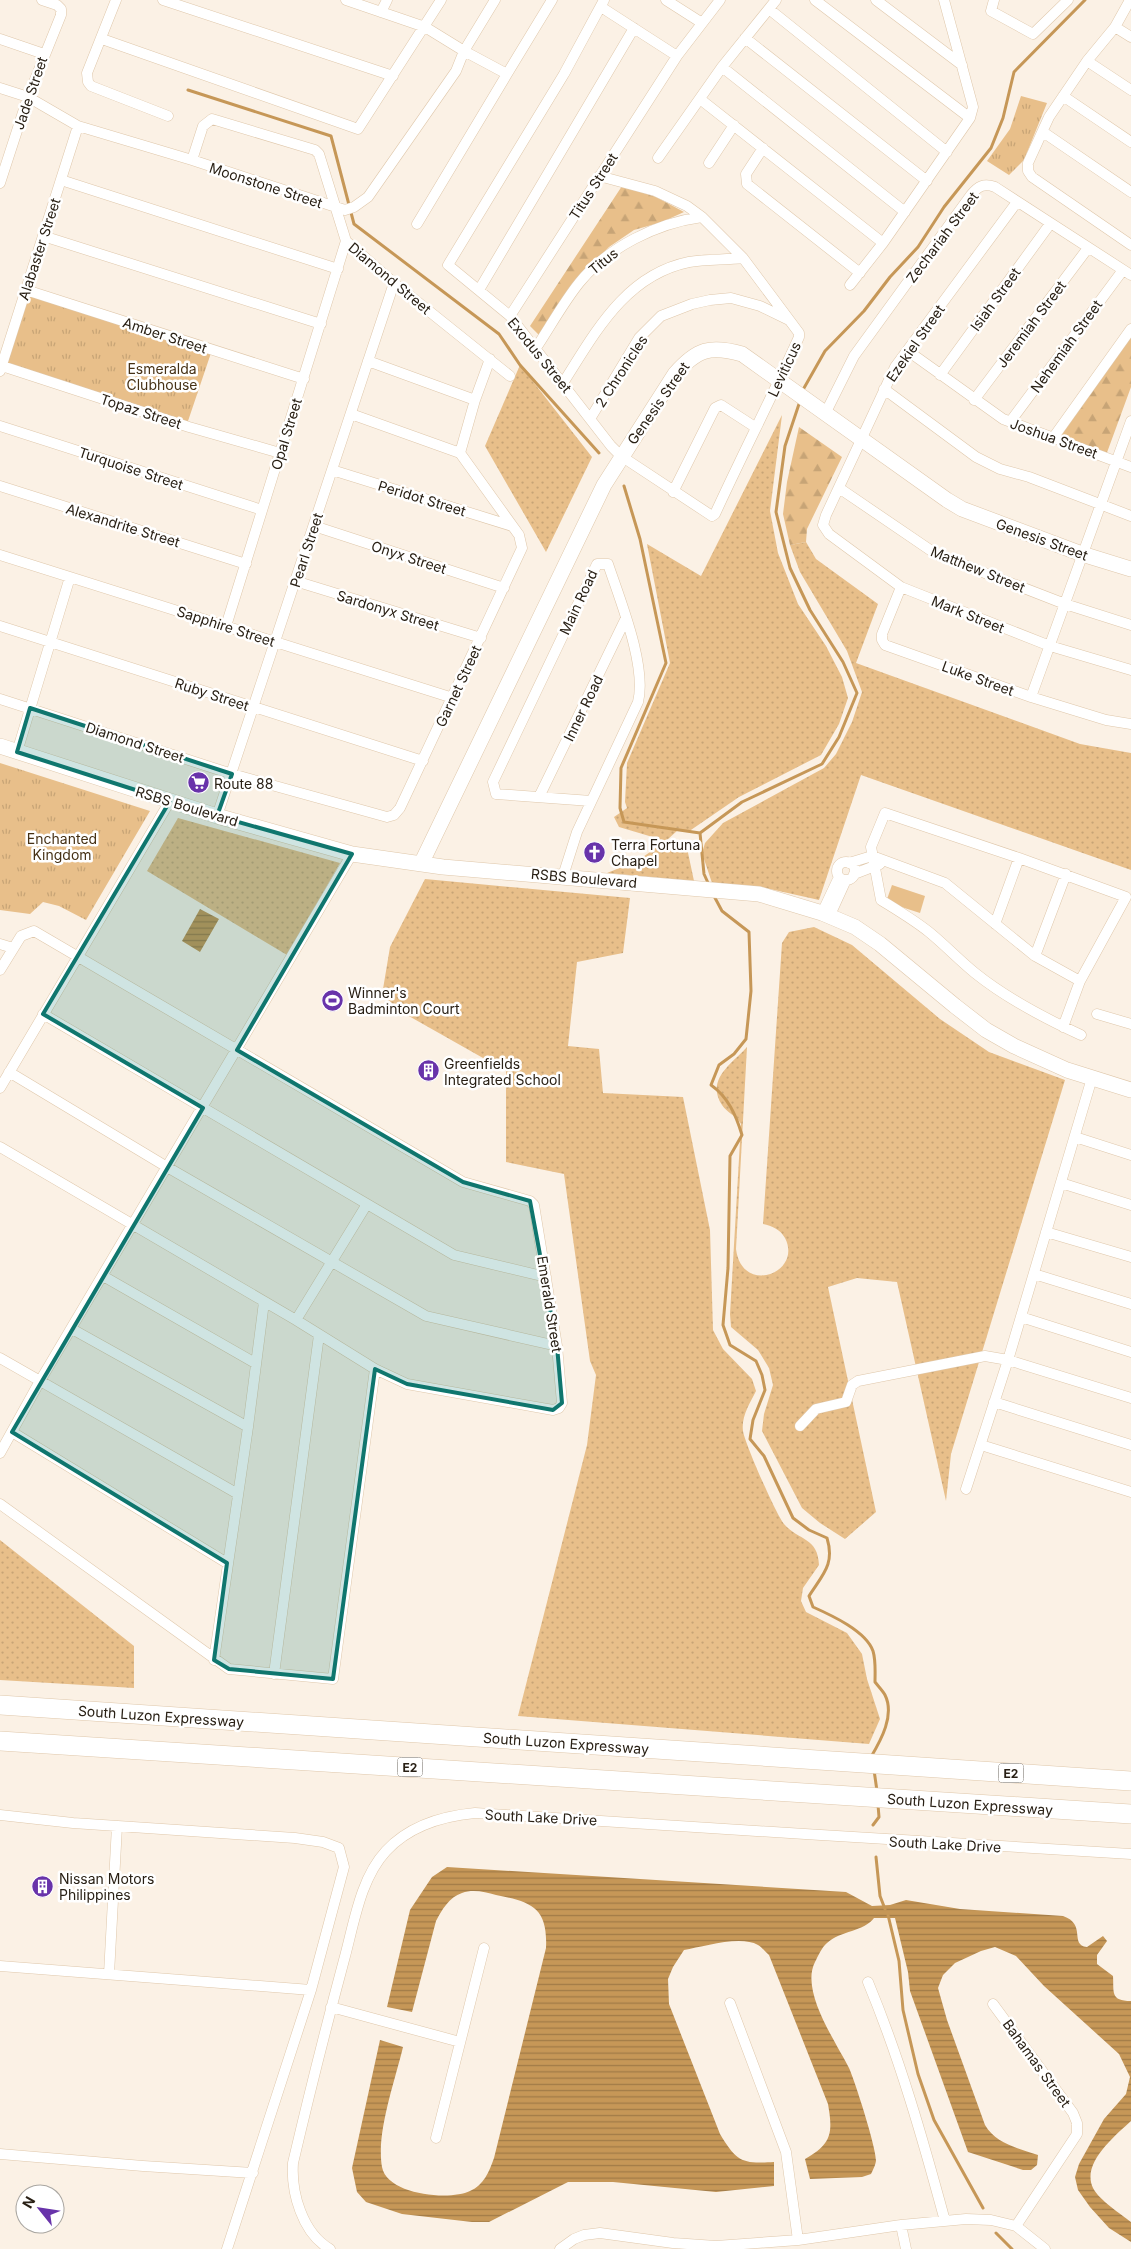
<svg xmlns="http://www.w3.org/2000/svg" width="1131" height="2249" font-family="Inter,sans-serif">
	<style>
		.grass { fill: url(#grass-dots) }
		.forest { fill: url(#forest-firs) }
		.park { fill: url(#park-tufts) }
		.garden { fill: #e8bf8a }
		.water { fill: url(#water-rules) }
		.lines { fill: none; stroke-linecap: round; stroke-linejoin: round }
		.stream { stroke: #c69757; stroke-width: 3 }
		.street-casing { stroke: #dfc7aa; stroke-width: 11 }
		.secondary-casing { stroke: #dfc7aa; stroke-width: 16 }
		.highway-casing { stroke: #dfc7aa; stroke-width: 20 }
		.street { stroke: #fff; stroke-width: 10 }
		.secondary { stroke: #fff; stroke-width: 15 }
		.highway { stroke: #fff; stroke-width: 19 }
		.marked { fill: #0f766e; fill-opacity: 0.2; stroke: #0f766e; stroke-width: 4; stroke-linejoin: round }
		.labels { text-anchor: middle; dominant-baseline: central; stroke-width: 5; stroke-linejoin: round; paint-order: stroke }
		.shield { fill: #fff; stroke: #69635b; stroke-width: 1 }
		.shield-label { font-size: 12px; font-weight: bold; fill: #292015 }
		.street-label { font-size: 14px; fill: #292015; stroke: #fff }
		.park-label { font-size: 14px; fill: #463115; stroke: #fff }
		.poi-label { font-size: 14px; fill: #292015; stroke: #fff; text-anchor: start }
	</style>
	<defs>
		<pattern id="grass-dots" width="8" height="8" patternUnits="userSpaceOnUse" patternTransform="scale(1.25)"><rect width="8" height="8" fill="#e8bf8a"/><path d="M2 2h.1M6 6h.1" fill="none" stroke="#c7a476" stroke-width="1.8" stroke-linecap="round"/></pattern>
		<pattern id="forest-firs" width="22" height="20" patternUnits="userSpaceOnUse" patternTransform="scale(1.25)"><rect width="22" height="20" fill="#e8bf8a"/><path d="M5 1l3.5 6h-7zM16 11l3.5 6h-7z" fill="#c7a476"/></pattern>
		<pattern id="park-tufts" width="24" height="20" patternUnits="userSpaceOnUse" patternTransform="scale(1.25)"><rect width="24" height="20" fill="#e8bf8a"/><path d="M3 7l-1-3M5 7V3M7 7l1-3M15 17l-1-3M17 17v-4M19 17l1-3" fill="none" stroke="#c7a476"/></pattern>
		<pattern id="water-rules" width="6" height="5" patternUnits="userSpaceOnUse" patternTransform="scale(1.25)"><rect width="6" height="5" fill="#c69757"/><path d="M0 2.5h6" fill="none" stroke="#a17b47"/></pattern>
	</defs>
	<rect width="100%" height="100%" fill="#fbf1e5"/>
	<!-- grass -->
	<path class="grass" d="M520,365l72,92 -46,95 -61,-106z
		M782,415l-12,96 8,42 20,51 28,42 16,31 6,21 -9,26 -18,31 -82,42 -51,35 -10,-2 -11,10 20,8 7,33 -87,-8 30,-12 29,-20 -47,-14 -5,-10 13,-9 -2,-6 2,-39 43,-100 -23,-119 54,32z
		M806,542l10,17 62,45 -22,59 224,81 51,9v117l-270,-95 -42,125 -58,-13 -49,-4 -10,-30 3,-10 18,-20 101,-55 12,-14 16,-32 10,-30 -15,-41 -47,-79 -10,-27z
		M178,818l162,45 -53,92 -140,-84z
		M425,879l205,19 -7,55 -46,9 -9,84 31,3 4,44 80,4 27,133 3,100 10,19 29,30 4,12c-6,12 -15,26 -13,40 2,13 33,83 41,93 15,17 34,13 35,41l-16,23 -2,13 5,11 41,21 15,21 5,25 13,40 -11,25 -351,-28 69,-271 9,-70 -6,-14 -26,-187 -58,-12v-91l-99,-56 -25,-20 8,-48z
		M814,927l38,18 88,74 49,33 76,28 -114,374 -5,47 -49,-219 -40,-4 -29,9 48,225 -31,27 -25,-16 -18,-15 -40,-77 2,-17 9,-29 -4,-17 -11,-18 -27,-23 -1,-13 11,-190c-5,-9 -14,-11 -19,-19 -17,-26 11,-42 25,-58l-11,202c6,47 67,24 49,-11 -5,-9 -13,-12 -22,-14l19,-281 7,-11z
		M0,1540l134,106v42l-134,-8z"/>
	<!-- forest -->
	<path class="forest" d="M622,186l34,11 28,15 -22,10 -28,8 -25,17 -33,34 -37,54 -9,-9z
		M1131,337v50l-26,71 -47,-18z
		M799,427l43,30 -35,72 -1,13 -16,3 -7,-31 4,-32z"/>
	<!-- park -->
	<path class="park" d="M1021,96l26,7 -23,57 -15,15 -22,-14 23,-32z
		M28,294l183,59 -24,71 -180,-59z
		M0,763l150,48 -64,109 -27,-14 -16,-4 -13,12 -30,-4z"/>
	<!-- garden -->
	<path class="garden" d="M892,885l33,11 -5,17 -34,-11z"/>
	<!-- water -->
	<path class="water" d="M200,909l19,10 -19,33 -18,-11z
		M447,1867l399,25 26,14 18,-1 16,-5 54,9 103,7c24,8 6,29 24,31l16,-11 4,5 -10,14v9l16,12c1,16 -3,25 18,25v120c-16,15 -50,42 -38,67 6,12 28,26 38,34v20l-22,-14 -19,-21 -12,-17 -3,-13 4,-13 25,-45 22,-25 4,-17 -11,-23 -75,-68 -28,-30 -21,-9 -14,4 -26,12 -12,12 -5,13 9,32 38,105c11,19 33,23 53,30l-1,10 -6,5h-8l-55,-18 -58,-161 -2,-19 -13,-54h-21c-9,13 -34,13 -47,25 -5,4 -9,13 -12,19 -15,29 21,80 34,106 6,13 27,79 27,92 0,4 -3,10 -5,14l-9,3 -52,2 -5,-20c27,-15 28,-26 23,-55l-59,-149c-4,-3 -7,-8 -11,-10 -18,-10 -55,2 -74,5l-11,17 -5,12 1,25 51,130c17,28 22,30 54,28v24l-58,6 -103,-10h-45l-79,40h-17l-70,-8 -36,-12 -9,-10 -5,-24 28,-128 23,7c-8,34 -27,86 -21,120 5,28 68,34 88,24 14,-6 19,-19 24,-33l52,-210c2,-41 -15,-46 -50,-53 -11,-3 -23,-6 -34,-2 -13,4 -20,17 -26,28l-24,91 -25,-5 23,-97 22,-33z"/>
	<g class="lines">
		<!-- stream -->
		<path class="stream" d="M188,90l143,46 23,88 145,110 21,31 79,88
			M804,388l21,-37 39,-40 26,-34 28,-30 26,-40 47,-59 12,-30 11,-46 71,-72
			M624,486l16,53 26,124 -45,105 -1,40 4,14 76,11
			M709,885l-5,-11 -4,-41 42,-31 80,-38 17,-27 18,-44 -14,-31 -33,-52 -20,-42 -14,-56 9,-66 14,-42
			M714,896l8,15 27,21 2,59 -5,48 -12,15 -15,11 -8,20c17,12 25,30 31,50l-12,21 -2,112 -5,57 7,20 26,16 6,14 3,15 -12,30 -3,19 14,17 29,62 16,12 18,8c8,26 -4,36 -18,58l4,11c18,8 53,24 60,44 3,10 2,21 2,31 3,4 8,9 10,13 10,20 -4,45 -14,62
			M874,1770l3,21
			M873,1825l6,-8 -1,-12
			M876,1857l4,39 5,13
			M888,1915l11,46 4,49 15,64 16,46 49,88
			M996,2233l16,16"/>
		<defs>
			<path id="street" d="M116,0l-29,73 1,9 3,4 77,30
				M163,0l230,76
				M666,0l36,23
				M815,0l155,118
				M876,0l86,65
				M994,0l-3,11 42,23 35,-34
				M1130,0l-15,27 -28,34 -38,56 -21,46v8l4,6 99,68
				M601,7l76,49
				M769,9l178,143
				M381,12l6,-12
				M1115,27l16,10
				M745,38l182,143
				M0,39l44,15
				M102,39l256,90 83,-129
				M1087,61l44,29
				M722,67l183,145
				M507,74l45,-74
				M0,88l28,9 50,29 114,34 153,50 9,-3 14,-10 88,-126 8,-20 -39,-24 -79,-27
				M1063,96l68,46
				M700,99l183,144
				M1043,132l88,60
				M763,148l-17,26 1,10 113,89
				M658,158l64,-91 54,-67
				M192,160l11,-34 9,-7 103,31 4,4 27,87 48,42 116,93
				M709,163l25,-38
				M599,176l56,15 32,15 15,11 41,41 56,75v4c-27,60 -57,118 -84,177l-3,2 -91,-60 -10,-10 -101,-130 -62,-51 116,-191 40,-74
				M61,180l277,89
				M0,183l28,-86 33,-82v-6l-4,-4 -15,-5
				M1017,202l-122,165 -69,148 -3,10 6,9 72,53 149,59 81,24
				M417,224l90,-150 -43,-23 31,-51
				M43,236l278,88
				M850,285l33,-42 87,-125 3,-11 -29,-107
				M26,290l278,89
				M479,290l155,-262
				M510,316l167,-260 43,-56
				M536,348c14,-21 27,-45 43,-65 29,-36 78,-60 123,-66
				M908,351l95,68 128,48
				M368,361l107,39
				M2,366l187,61 91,26
				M0,371l78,-245
				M940,375l110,-151
				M563,383c32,-50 62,-108 126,-121 17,-3 36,-2 54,-4
				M884,389l92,68 24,12 29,8 102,39
				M974,400l114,-152
				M826,412l28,-56 117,-161c7,-9 13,-12 24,-8l136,88
				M351,414l109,39
				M590,419l49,-81 22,-22 31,-12 18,-4 21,-2 29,8 29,14
				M1010,422l113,-152
				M0,426l262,84
				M1053,438l78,-109
				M332,470l180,56
				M0,486l246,78
				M839,488l97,66 129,50 66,21
				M673,492l42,-84 6,-3 34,22
				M314,526l190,62
				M0,555l453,143
				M295,581l186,57
				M901,587l-19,47v6l3,5 146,52 75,23 25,4
				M0,626l423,135
				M226,626l120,-385
				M1031,697l100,-276
				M0,699l232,75 155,43 7,-2 6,-7 122,-260 -3,-13 -59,-82 15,-53 15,-41
				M17,752l53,-175
				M539,797l87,-179
				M217,816l177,-533
				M837 871a9 9 0 1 1 18 0a9 9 0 1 1-18 0Z
				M849,863l23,-7 73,27 90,73 45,25
				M854,874l26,-10
				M563,876l14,-44 61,-130c9,-36 -18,-102 -30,-138h-11l-104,218 3,12 95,7
				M822,913l17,-36
				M830,915l16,-35
				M995,924l24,-66
				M0,944l13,4
				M1035,956l31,-82
				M0,970l21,-34 13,-5 429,251 67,19 4,4 23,141 5,57 -3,5 -6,2 -146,-26 -32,-15 -79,-49 -296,-173
				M43,1014l411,241 92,22
				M1097,1014l34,10
				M1063,1027l17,-46 46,-84 -107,-39 -134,-45 -14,34 10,53c16,10 33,20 48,32 16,13 30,28 46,41 31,25 69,45 106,62
				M9,1072l158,95 259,149 131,30
				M0,1088l170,-287
				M1075,1137l56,18
				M1061,1183l70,22
				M1046,1232l85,25
				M1034,1274l97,30
				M103,1276l152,87
				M1021,1317l110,35
				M296,1320l71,-116
				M72,1329l176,98
				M0,1358l238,136
				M994,1402l137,43
				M800,1426l16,-17 30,-7 6,-17 6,-4 127,-25 23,4 123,38
				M12,1432l215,131
				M981,1445l150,47
				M0,1453l40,-72 312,-527
				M966,1489l42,-129 84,-282
				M0,1504l229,165 104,10 42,-310
				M214,1660l34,-233 16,-125
				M274,1674l45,-339
				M0,1815l73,8 222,15 28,4 16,6 5,19 -33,123 -84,259
				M0,1966l311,24
				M109,1974l8,-148
				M868,1982c32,77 55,158 77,239
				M730,2003l56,149 12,88
				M993,2004l80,109 4,10v11l-61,92
				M331,2007l129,35
				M436,2138l48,-190
				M0,2154l143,12 110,7
				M901,2225l5,24
				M330,2249c-28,-16 -39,-57 -37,-86 16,-68 33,-136 51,-203 10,-36 16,-81 42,-109 23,-25 57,-35 89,-38 219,13 437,29 656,41
				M560,2249l14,-10 10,-4 16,-2 73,10 43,3 82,-6 103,-15 65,-6 25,1 25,6 29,23"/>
			<path id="secondary" d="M0,746l217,70 135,38 91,13 316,27 63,19 33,14 25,17 75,62 31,24 28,16 53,24 64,20
				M421,864l183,-379 71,-111c22,-25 35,-29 67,-20l205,146 15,9 120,45 49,15"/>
			<path id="highway" d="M0,1705l1131,76
				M0,1741l1131,73"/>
		</defs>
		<!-- street casing -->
		<use href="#street" class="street-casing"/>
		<!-- secondary casing -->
		<use href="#secondary" class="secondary-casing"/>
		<!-- highway casing -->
		<use href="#highway" class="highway-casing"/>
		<!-- street -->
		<use href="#street" class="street"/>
		<!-- secondary -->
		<use href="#secondary" class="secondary"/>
		<!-- highway -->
		<use href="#highway" class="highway"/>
	</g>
	<!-- marked area -->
	<path class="marked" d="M30,708l202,66 -15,42 135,38 -115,196 226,132 67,19 27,145 5,57 -9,7 -146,-26 -32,-15 -42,310 -104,-10 -15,-9 13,-97 -215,-131 191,-324 -160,-94 127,-213 -153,-49z"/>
	<!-- icons -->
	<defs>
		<symbol id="supermarket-disc" viewBox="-11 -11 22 22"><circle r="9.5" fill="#6833aa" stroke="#fff"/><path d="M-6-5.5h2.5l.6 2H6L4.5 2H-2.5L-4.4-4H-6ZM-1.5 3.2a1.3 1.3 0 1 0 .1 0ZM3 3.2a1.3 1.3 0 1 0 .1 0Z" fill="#fff"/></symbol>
		<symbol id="church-disc" viewBox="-11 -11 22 22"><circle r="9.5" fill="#6833aa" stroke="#fff"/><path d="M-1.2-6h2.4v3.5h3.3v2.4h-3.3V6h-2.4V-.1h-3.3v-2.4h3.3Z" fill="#fff"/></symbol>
		<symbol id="stadium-disc" viewBox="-11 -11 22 22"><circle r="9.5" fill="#6833aa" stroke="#fff"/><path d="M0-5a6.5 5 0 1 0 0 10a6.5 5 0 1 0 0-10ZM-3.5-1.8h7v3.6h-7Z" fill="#fff"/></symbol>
		<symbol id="building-disc" viewBox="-11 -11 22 22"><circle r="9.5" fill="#6833aa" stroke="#fff"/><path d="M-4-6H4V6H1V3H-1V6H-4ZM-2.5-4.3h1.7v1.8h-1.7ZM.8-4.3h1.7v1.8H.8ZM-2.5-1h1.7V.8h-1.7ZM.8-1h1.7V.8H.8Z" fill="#fff"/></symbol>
	</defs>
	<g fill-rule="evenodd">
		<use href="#supermarket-disc" x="186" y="770" width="25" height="25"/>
		<use href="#church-disc" x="582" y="840" width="25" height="25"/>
		<use href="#stadium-disc" x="320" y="988" width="25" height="25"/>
		<use href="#building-disc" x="416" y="1058" width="25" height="25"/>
		<use href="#building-disc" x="30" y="1874" width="25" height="25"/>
	</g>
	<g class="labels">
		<!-- shield labels -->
		<g class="shield">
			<rect x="397.5" y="1757.5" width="25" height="19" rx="4"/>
			<rect x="998.5" y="1763.5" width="25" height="19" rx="4"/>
		</g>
		<g class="shield-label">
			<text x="410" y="1767">E2</text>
			<text x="1011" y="1773">E2</text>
		</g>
		<!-- street labels -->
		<g class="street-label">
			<text transform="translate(30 93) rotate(-71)">Jade Street</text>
			<text transform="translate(266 185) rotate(18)">Moonstone Street</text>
			<text transform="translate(593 186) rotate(-57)">Titus Street</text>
			<text transform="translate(942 237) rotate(-53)">Zechariah Street</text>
			<text transform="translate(39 249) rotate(-72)">Alabaster Street</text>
			<text transform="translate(603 261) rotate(-39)">Titus</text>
			<text transform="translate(390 278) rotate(40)">Diamond Street</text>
			<text transform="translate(995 299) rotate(-54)">Isiah Street</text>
			<text transform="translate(1031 324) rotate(-53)">Jeremiah Street</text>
			<text transform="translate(165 335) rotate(18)">Amber Street</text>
			<text transform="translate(915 343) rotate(-55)">Ezekiel Street</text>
			<text transform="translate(1066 346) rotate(-54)">Nehemiah Street</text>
			<text transform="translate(540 355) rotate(51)">Exodus Street</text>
			<text transform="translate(784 369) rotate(-65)">Leviticus</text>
			<text transform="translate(621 371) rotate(-57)">2 Chronicles</text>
			<text transform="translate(658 403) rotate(-55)">Genesis Street</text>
			<text transform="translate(141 411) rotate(18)">Topaz Street</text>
			<text transform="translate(286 434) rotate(-73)">Opal Street</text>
			<text transform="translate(1054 438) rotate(20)">Joshua Street</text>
			<text transform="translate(131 468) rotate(18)">Turquoise Street</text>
			<text transform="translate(422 498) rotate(17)">Peridot Street</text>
			<text transform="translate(123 525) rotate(17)">Alexandrite Street</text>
			<text transform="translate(1042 539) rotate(20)">Genesis Street</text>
			<text transform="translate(306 550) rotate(-72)">Pearl Street</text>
			<text transform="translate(409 557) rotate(18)">Onyx Street</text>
			<text transform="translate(978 569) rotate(22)">Matthew Street</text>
			<text transform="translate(578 602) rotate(-65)">Main Road</text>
			<text transform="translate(388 610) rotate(17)">Sardonyx Street</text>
			<text transform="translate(968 614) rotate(22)">Mark Street</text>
			<text transform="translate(226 626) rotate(18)">Sapphire Street</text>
			<text transform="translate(978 678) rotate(20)">Luke Street</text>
			<text transform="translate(458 686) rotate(-65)">Garnet Street</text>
			<text transform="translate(212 694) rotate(18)">Ruby Street</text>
			<text transform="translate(583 708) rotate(-64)">Inner Road</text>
			<text transform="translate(135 742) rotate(18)">Diamond Street</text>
			<text transform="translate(187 806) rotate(17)">RSBS Boulevard</text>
			<text transform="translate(584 878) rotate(5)">RSBS Boulevard</text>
			<text transform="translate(550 1304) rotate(81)">Emerald Street</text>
			<text transform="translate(161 1716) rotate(4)">South Luzon Expressway</text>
			<text transform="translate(566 1743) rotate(4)">South Luzon Expressway</text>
			<text transform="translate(970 1804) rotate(4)">South Luzon Expressway</text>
			<text transform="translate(541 1817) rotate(3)">South Lake Drive</text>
			<text transform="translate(945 1844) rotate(3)">South Lake Drive</text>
			<text transform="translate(1037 2063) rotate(54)">Bahamas Street</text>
		</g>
		<!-- park labels -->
		<g class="park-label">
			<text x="162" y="368">Esmeralda<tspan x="162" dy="16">Clubhouse</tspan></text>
			<text x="62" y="838">Enchanted<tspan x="62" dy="16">Kingdom</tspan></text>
		</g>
		<!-- poi labels -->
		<g class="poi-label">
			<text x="214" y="783">Route 88</text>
			<text x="611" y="844">Terra Fortuna<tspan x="611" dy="16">Chapel</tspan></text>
			<text x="348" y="992">Winner's<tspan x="348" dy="16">Badminton Court</tspan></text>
			<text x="444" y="1063">Greenfields<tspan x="444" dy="16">Integrated School</tspan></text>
			<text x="59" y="1878">Nissan Motors<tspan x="59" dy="16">Philippines</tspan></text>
		</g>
	</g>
	<!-- north arrow -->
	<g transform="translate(40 2209) rotate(300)"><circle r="24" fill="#ffffff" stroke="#a9a6a1"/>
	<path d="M0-4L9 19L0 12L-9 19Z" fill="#6833aa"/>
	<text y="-8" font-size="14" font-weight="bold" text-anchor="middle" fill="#292015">N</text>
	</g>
</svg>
